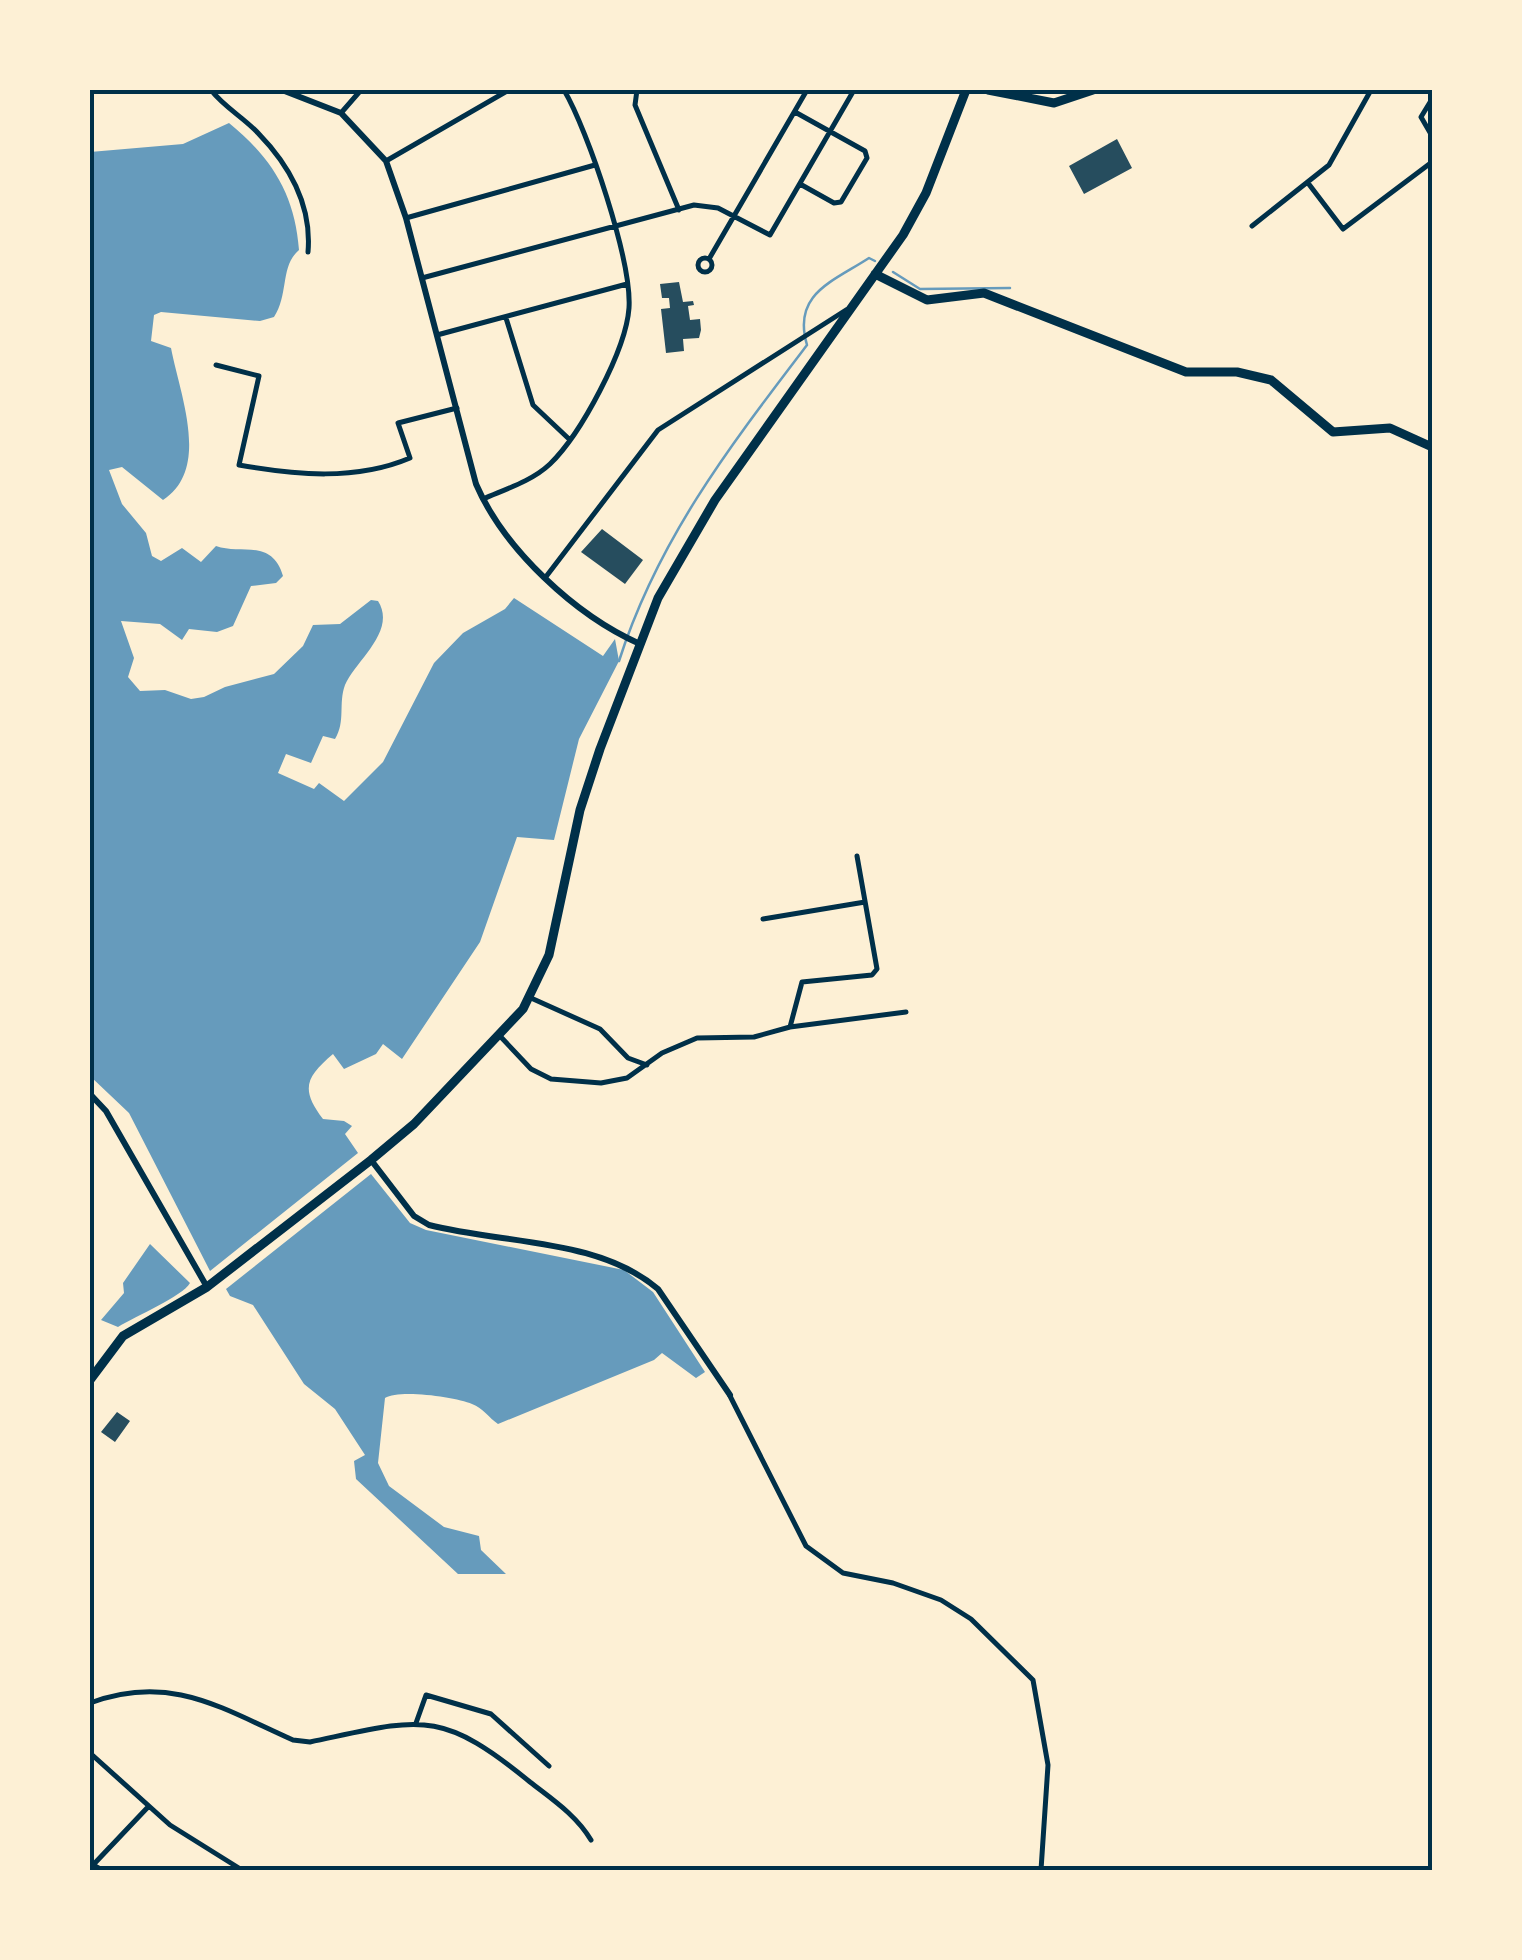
<svg xmlns="http://www.w3.org/2000/svg" width="1522" height="1960" font-family="'Archivo Narrow',sans-serif">
	<style>
		.water { fill: #669bbc }
		.lines { fill: none; stroke-linecap: round; stroke-linejoin: round }
		.stream { stroke: #669bbc; stroke-width: 2.5 }
		.building { fill: #264d5e }
		.minor { stroke: #003049; stroke-width: 5 }
		.tertiary { stroke: #003049; stroke-width: 6 }
		.primary { stroke: #003049; stroke-width: 9 }
		.neatline { fill: none; stroke: #003049; stroke-width: 4 }
	</style>
	<rect width="100%" height="100%" fill="#fdf0d5"/>
	<!-- water -->
	<path class="water" d="M229,123c43,35 66,72 70,127 -19,16 -10,44 -25,67l-14,4 -99,-9 -7,3 -3,26 20,7c9,47 40,121 -8,152l-41,-33 -13,3 13,34 24,29 6,23 9,5 21,-13 19,14 15,-16c24,9 56,-8 67,30l-7,7 -25,3 -18,40 -16,6 -28,-3 -7,11 -22,-16 -39,-3 13,37 -6,19 12,14 25,-1 26,9 13,-2 21,-10 49,-13 29,-28 10,-21 27,-1 31,-24 7,1c19,30 -22,59 -33,84 -7,19 1,36 -10,54l-12,-3 -12,27 -25,-9 -8,19 36,16 5,-6 25,18 39,-39 51,-99 29,-30 42,-24 9,-11 89,58 12,-17 4,22 -40,78 -25,101 -37,-3 -37,105 -78,117 -19,-15 -7,10 -32,15 -11,-15c-27,23 -33,35 -10,65l21,2 8,5 -7,8 13,19 -148,118 -81,-158 -39,-37v-924l93,-8z
		M371,1174l39,49 16,7 198,40 29,22 52,80 -9,6 -34,-25 -8,7 -156,64c-9,-6 -15,-16 -26,-20 -16,-7 -73,-15 -87,-6l-7,65 11,23 55,41 35,9 2,14 25,24h-48l-102,-95 -2,-18 11,-6 -30,-46 -31,-25 -51,-79 -23,-9 -4,-7z
		M150,1244l40,39c-7,13 -54,33 -72,44l-17,-7 23,-27 -1,-10z"/>
	<g class="lines">
		<!-- stream -->
		<path class="stream" d="M893,272l27,17 90,-1
			M619,661c39,-122 111,-215 188,-316 -15,-51 25,-63 62,-87l6,3"/>
	</g>
	<!-- building -->
	<path class="building" d="M1117,139l15,29 -48,26 -15,-28z
		M679,282l4,20 10,-1 1,4 -6,1 2,14 10,-1 1,11 -2,8 -16,1 1,12 -18,2 -5,-44 9,-1 -1,-10h-7l-2,-14z
		M602,529l41,31 -18,24 -44,-32z
		M117,1412l13,9 -15,21 -14,-10z"/>
	<g class="lines">
		<!-- minor -->
		<path class="minor" d="M211,90c13,17 32,27 47,43 32,33 54,72 50,119
			M637,90l-2,15 44,105
			M1432,99l-11,18 11,19
			M795,112l70,39 2,7 -26,44 -7,1 -34,-19
			M341,113l20,-23
			M386,161l123,-71
			M1308,183l35,46 89,-67
			M406,218l189,-53
			M1252,226l77,-61 42,-75
			M698 265a7 7 0 1 1 14 0a7 7 0 1 1-14 0Z
			M709,259l98,-169
			M422,278l272,-73 24,3 52,27 84,-145
			M506,318l27,87 36,34
			M437,335l190,-51
			M216,365l43,11 -20,89c56,10 117,16 171,-7l-12,-35 59,-15
			M483,499c23,-10 49,-18 67,-35 31,-30 76,-114 79,-156 3,-47 -41,-177 -65,-218
			M545,578l113,-148 188,-120
			M763,919l102,-17
			M531,998l69,31 28,29 19,7
			M790,1027l12,-45 70,-7 5,-6 -20,-113
			M499,1035l32,34 20,10 50,4 26,-5 35,-25 35,-15 57,-1 36,-10 116,-15
			M730,1396l76,150 37,27 50,10 48,17 30,19 62,61 15,85 -7,105
			M90,1703c80,-30 131,5 203,37l17,2c110,-23 129,-35 220,40 23,18 46,33 61,58
			M416,1723l10,-28 65,19 58,52
			M90,1753l80,72 72,45
			M93,1865l55,-58"/>
		<!-- tertiary -->
		<path class="tertiary" d="M282,90l59,23 45,48 20,57 70,266c28,65 99,131 164,160
			M90,1094l16,17 101,176
			M371,1160l43,56 15,9c74,19 169,13 229,64l72,106
			M90,1864l11,6"/>
		<!-- primary -->
		<path class="primary" d="M988,90l66,13 39,-13
			M875,274l52,26 57,-7 202,79h51l34,8 62,52 57,-4 42,19
			M90,1380l33,-44 84,-49 164,-127 43,-36 109,-115 26,-54 31,-145 20,-61 58,-151 57,-98 188,-265 23,-42 40,-103"/>
	</g>
	<!-- border -->
	<rect width="1522" height="1960" fill="none" stroke="#fdf0d5" stroke-width="185"/>
	<rect x="92" y="92" width="1338" height="1776" class="neatline"/>
</svg>
